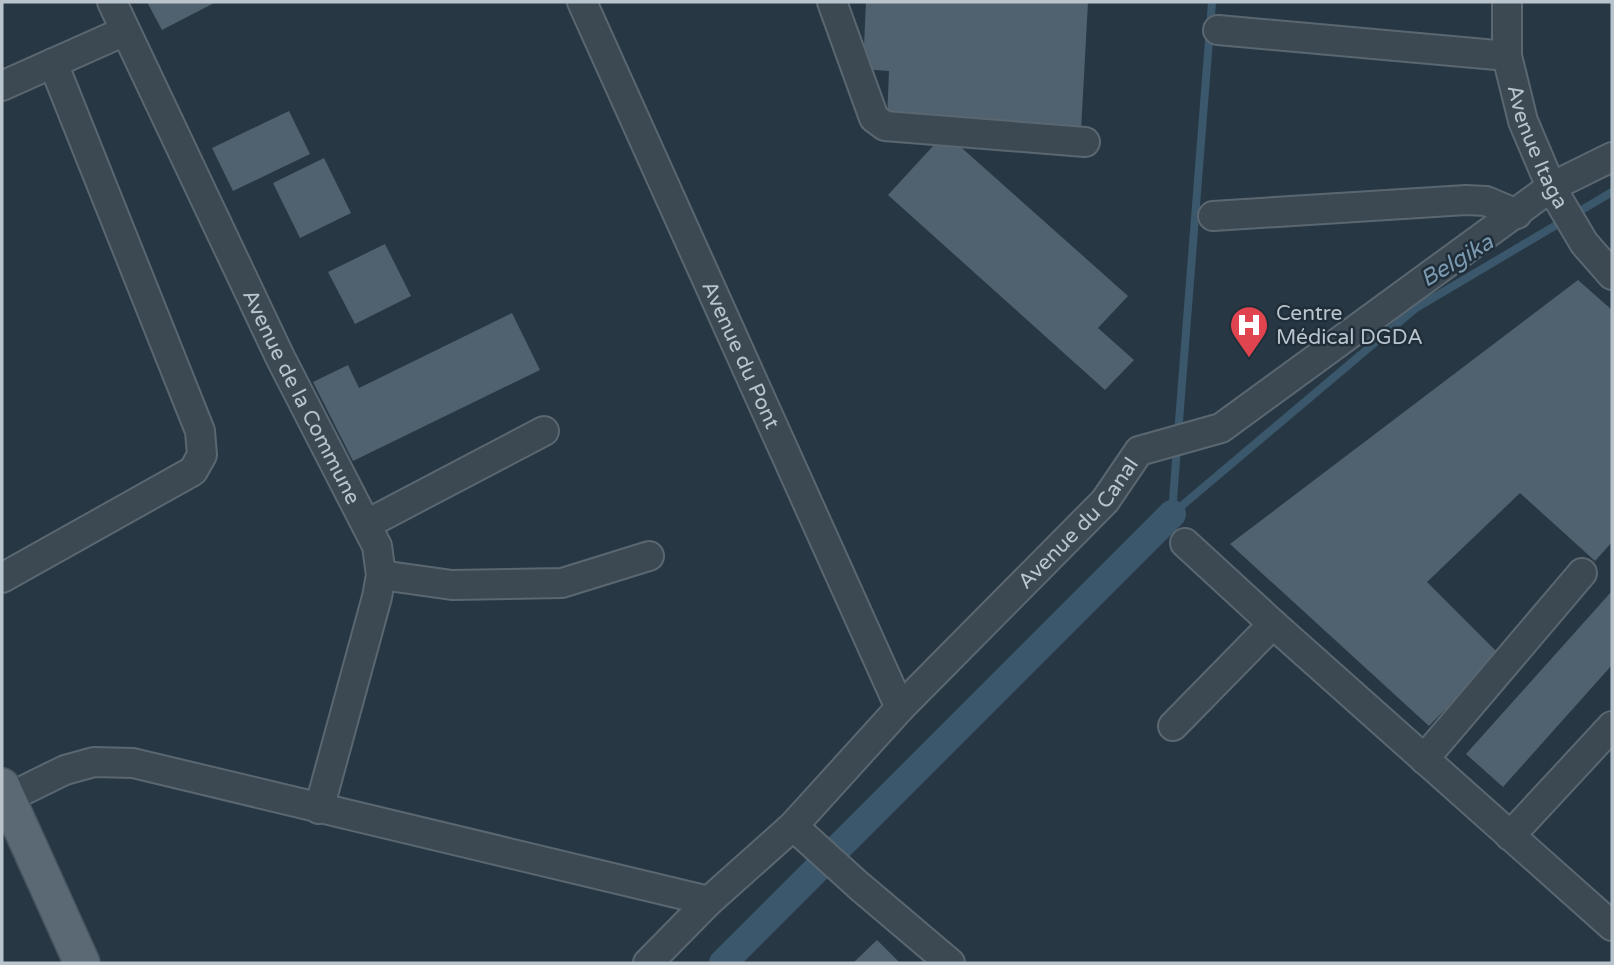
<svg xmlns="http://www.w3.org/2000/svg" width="1614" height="965" font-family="'Varela Round',sans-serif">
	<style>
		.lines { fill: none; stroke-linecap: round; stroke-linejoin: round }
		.stream { stroke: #3b576b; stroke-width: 8 }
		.canal { stroke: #3b576b; stroke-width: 28 }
		.building { fill: #50626f }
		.minor-casing { stroke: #5a6771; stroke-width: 32 }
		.major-casing { stroke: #485560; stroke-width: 38 }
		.minor { stroke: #3c4953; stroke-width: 28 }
		.major { stroke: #5a6973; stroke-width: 35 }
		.labels { text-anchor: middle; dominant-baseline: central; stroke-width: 5; stroke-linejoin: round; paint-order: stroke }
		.street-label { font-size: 21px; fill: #b9c4cd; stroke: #202e39 }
		.poi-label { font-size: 21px; fill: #b9c4cd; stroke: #202e39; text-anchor: start }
		.water-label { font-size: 23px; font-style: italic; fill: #7a99af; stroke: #202e39 }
	</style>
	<rect width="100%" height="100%" fill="#273844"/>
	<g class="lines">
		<!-- stream -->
		<path class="stream" d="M1178,434l34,-432
			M1172,514l244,-206 196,-116
			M1172,514l5,-67"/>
		<!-- canal -->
		<path class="canal" d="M723,963l449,-449"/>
	</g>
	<!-- building -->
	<path class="building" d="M147,2h69l-54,28z
		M866,2h222l-7,129 -194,-11 2,-49 -26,-2z
		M289,111l21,43 -77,37 -21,-43z
		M945,133l183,163 -30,32 36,32 -29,30 -217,-195z
		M324,158l27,55 -51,25 -27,-55z
		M385,244l26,52 -56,28 -27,-52z
		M1578,280l34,30v232l-17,19 -75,-68 -93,89 72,72 -70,72 -199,-182z
		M512,313l28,57 -187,91 -40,-79 35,-17 11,23z
		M1612,591v74l-109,122 -37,-33z
		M877,940l23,23h-47z"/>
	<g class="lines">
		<defs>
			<g id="minor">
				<path id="s1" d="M112,2l168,355 97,189 4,29 -4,22 -58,212"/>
				<path id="s2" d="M582,2l318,706"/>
				<path d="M832,2l42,116 11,8 200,16"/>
				<path id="s3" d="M1507,2v54l16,65 28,66 33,56 28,32"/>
				<path d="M1218,30l289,26"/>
				<path d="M2,86l123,-55"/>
				<path d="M1213,216l253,-16 20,1 31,13"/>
				<path d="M367,524l177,-93"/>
				<path d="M1185,543l88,81 339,302"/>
				<path d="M381,575l71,10 110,-2 87,-27"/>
				<path d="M2,578l191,-107 9,-16 -2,-24 -147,-368"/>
				<path d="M1173,726l100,-102"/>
				<path d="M1424,759l158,-186"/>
				<path d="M8,798l57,-28 29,-8 39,1 576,138"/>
				<path d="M793,826l65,59 92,78"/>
				<path d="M1510,836l102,-110"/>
				<path id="s4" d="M648,963l61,-62 84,-75 107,-118 205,-207 34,-50 82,-23 330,-241 61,-30"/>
			</g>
			<path id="major" d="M2,786l80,177"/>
		</defs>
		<!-- minor casing -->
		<use href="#minor" class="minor-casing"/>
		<!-- major casing -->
		<use href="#major" class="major-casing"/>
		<!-- minor -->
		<use href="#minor" class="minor"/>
		<!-- major -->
		<use href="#major" class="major"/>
	</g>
	<!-- icons -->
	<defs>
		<symbol id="hospital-pin" viewBox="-11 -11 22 30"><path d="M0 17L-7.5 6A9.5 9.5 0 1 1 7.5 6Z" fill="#e0444e" stroke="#202e39"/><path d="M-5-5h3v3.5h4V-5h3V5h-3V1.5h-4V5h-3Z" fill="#fff"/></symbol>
	</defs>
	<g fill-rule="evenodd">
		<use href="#hospital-pin" x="1227" y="303" width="44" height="60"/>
	</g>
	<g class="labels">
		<!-- street labels -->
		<g class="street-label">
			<text stroke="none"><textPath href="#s3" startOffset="150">Avenue Itaga</textPath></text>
			<text stroke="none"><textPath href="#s2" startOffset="387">Avenue du Pont</textPath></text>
			<text stroke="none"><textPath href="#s1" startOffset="438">Avenue de la Commune</textPath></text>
			<text stroke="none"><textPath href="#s4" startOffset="616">Avenue du Canal</textPath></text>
		</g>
		<!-- poi labels -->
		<g class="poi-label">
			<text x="1276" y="313">Centre<tspan x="1276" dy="24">Médical DGDA</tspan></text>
		</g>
		<!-- water labels -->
		<g class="water-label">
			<text transform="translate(1457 261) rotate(-31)">Belgika</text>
		</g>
	</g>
	<!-- border -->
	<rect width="1614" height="965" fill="none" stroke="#b9c4cd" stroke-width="7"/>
</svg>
